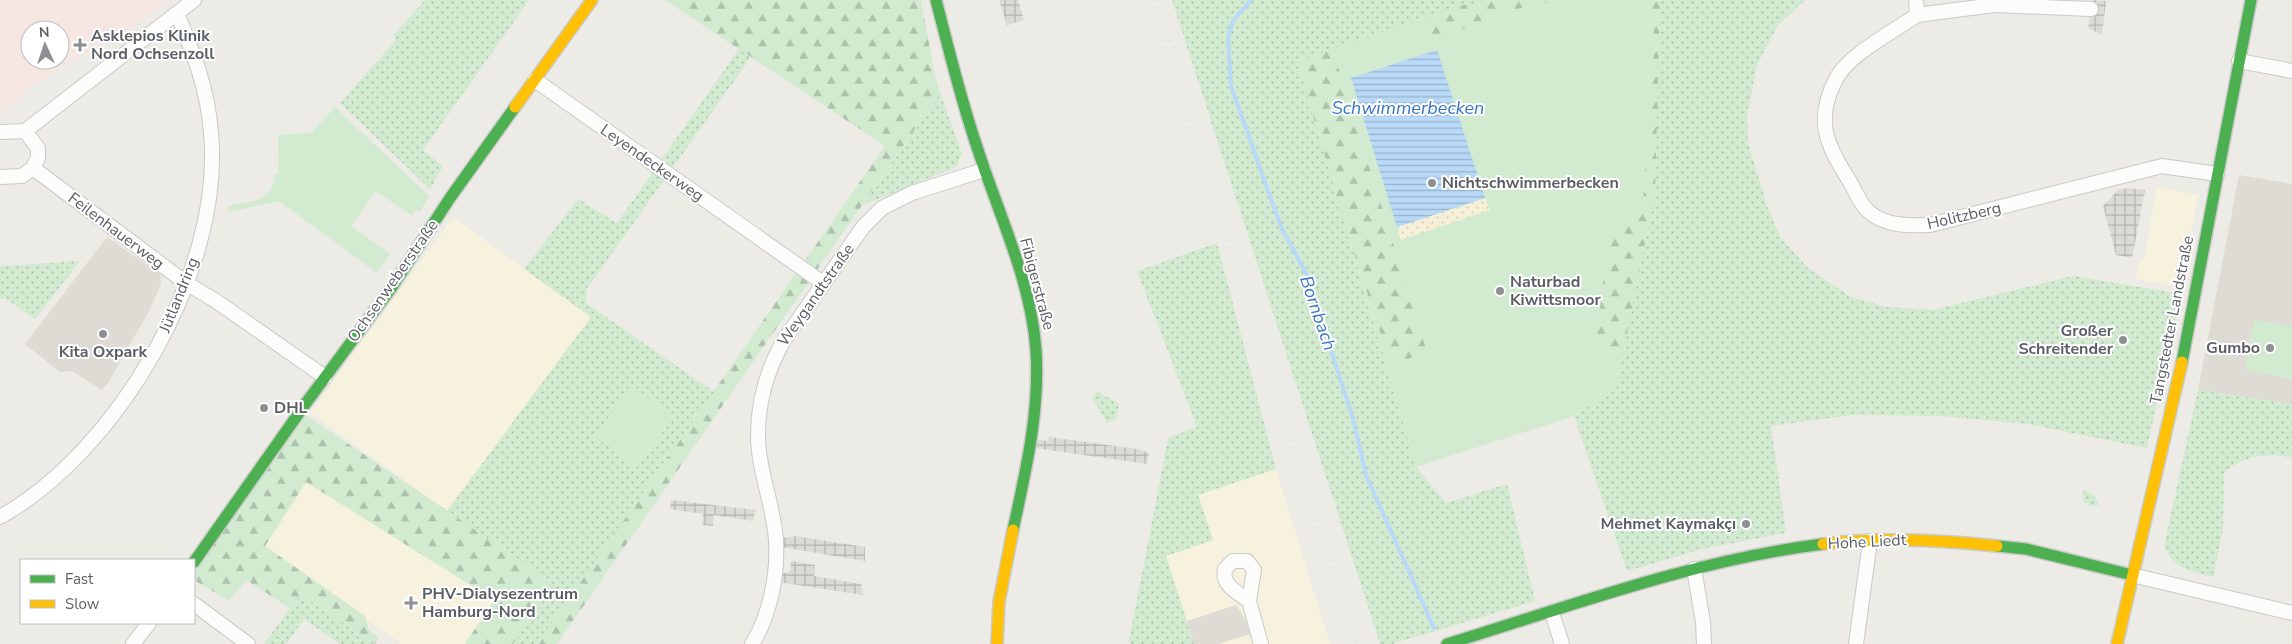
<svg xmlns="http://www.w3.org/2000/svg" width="2292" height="644" font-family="'Nunito Sans',sans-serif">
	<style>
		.commercial { fill: #f6f2dd }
		.industrial { fill: url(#industrial-grid) }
		.education { fill: #dddbd3 }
		.medical { fill: #f5e6e1; fill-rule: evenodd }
		.green { fill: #d2ead0 }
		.forest { fill: url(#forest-firs) }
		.sand { fill: url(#sand-dots) }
		.park { fill: url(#park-dots); fill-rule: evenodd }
		.water { fill: url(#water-rules) }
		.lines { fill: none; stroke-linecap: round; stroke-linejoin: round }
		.stream { stroke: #b8d9f7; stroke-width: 4 }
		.street-casing { stroke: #c8c9c8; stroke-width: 16 }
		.fast-casing { stroke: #c9cac9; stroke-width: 14 }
		.slow-casing { stroke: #c9cac9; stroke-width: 14 }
		.street { stroke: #fcfcfb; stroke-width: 14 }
		.fast { stroke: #4caf50; stroke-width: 11 }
		.slow { stroke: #ffc107; stroke-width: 11 }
		.rail { stroke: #e4e3e3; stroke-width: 4; stroke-dasharray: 1 6; stroke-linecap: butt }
		.poi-dot { fill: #8e8f92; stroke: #fff; stroke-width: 2 }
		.labels { text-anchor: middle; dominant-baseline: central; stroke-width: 4; stroke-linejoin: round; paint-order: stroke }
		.poi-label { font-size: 16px; font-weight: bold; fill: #5b5e65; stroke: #fff; text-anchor: start }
		.street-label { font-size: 16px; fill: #5b5e65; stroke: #fff }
		.water-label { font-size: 18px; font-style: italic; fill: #3874c4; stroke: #fff }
	</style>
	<defs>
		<pattern id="industrial-grid" width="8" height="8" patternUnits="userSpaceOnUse" patternTransform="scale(1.25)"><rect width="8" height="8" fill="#dbdad5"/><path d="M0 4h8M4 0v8" fill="none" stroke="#b5b4b0"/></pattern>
		<pattern id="forest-firs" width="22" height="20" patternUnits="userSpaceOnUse" patternTransform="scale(1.25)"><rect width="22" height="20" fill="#d2ead0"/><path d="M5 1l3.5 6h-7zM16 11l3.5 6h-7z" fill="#adc1ac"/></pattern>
		<pattern id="sand-dots" width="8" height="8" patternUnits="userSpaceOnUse" patternTransform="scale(1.25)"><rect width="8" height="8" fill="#f6f0d9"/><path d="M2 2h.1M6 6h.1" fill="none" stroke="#d5d0bd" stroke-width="1.8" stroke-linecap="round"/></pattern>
		<pattern id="park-dots" width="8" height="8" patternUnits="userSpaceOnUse" patternTransform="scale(1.25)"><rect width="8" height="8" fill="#d2ead0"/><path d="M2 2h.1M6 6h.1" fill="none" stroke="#adc1ac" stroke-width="1.8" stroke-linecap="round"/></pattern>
		<pattern id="water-rules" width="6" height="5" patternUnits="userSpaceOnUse" patternTransform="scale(1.25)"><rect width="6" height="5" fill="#b8d9f7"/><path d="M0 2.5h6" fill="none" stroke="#99b3cc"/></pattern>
	</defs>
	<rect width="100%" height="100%" fill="#ecebe5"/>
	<!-- commercial -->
	<path class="commercial" d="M2157,187l41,8 -17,92 -46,-8 4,-20h5z
		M453,217l138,100 -144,194 -137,-98z
		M279,457l216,143 -30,44h-63l-128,-87 -14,18z
		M1276,469l54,175h-112l31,-10 -8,-22 -5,-7 -49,16 -21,-65 47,-16 -15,-45z"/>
	<!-- industrial -->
	<path class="industrial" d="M999,0h19l6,20 -17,5z
		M2093,0l13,1 -4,34 -14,-7z
		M2128,188l17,2 -13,68 -16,-3 -13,-49 15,-16z
		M1049,437l88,12 12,4 -2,11 -112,-16 2,-8 11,1z
		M671,500l84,10 -2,11 -39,-6 -1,11 -11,-1 1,-11 -33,-5z
		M795,536l70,11v14l-84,-14v-9z
		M791,561l24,4 -1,11 47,8 2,11 -85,-13 1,-8 11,-2z"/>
	<!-- education -->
	<path class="education" d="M2239,175l53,9v220l-94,-14z
		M107,237l53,37 1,10 -12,27 -41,72 -6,7 -30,-19 -12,1 -35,-28z
		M1236,605l9,14 5,15 -32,10h-24l-7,-23z"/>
	<!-- medical -->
	<path class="medical" d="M0,0h168l-33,26 -66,36 -29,18 -40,34zM30,30h30v30h-30z"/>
	<!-- green -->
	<path class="green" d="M1493,0h167l-5,193 -39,196 -42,27 -158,51 -119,-407 162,-54z
		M335,107l94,89 -9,16 -4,-3 -4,7 -36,-25 -25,35 39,28 -13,19 -98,-72 -50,11 -1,-6c23,-5 45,-3 47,-32h4l-1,-39 33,-2z
		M2254,320l38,6v53l-47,-9z
		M631,385l43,30 -36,52 -44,-30z"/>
	<!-- forest -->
	<path class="forest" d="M665,0h256l14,76 5,17 -383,551h-20l348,-498z
		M1271,0h300l-42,5 -96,35 -9,-35 -85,29 -4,23 92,295 -36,13z
		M1646,0h140l-40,30 -116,350 -33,-45 12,-105 34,-28 11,-155 -1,-37z
		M304,414l252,170 -43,60h-48l29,-44 -188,-118 -41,64 100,70 4,14 9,7 -3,7 -75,-50 -10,14 -44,-28 -17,21 -35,-21v-11z"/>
	<!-- sand -->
	<path class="sand" d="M1485,198l5,12 -89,30 -4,-13z"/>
	<!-- park -->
	<path class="park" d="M425,0h104l-106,150 20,16 -13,23 -90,-86 56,-63 -3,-4z
		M1172,0h321l-34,6 -162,55 119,406 30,36 61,-19 28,117 -143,43h-12z
		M1660,0h145l-27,25 -21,40 -10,50 1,28 19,63 14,32 27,30 43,29 35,10 46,3 141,-34 108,18 -34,154 -120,-24 -85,-8 -90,-1 -81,11 15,107 -80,15 -79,23 -53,-155 42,-27 39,-196z
		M739,49l12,8 -165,233v13l128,89 -177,252h-24l42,-60 -108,-73 144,-194 -67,-48 54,-70 39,24zM631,385l43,30 -36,52 -43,-30z
		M940,93l22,61 -6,13 -93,38z
		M1217,243l59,226 -78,26 15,45 -47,16 28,88h-63l-2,-3 39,-203 29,-11 -60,-156z
		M80,261l-45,58 -30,-21 -5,1v-33z
		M2198,390l94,14v53c-28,-3 -44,-3 -68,15l-1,57 -10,48c-22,-6 -41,-9 -49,-31z
		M1097,391l22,13 -3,15 -9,4 -15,-26z
		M2083,490c9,3 13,6 16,15l-10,1 -6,-5z
		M300,594l75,50h-35l-36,-25 -18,25h-22z"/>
	<!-- water -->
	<path class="water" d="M1437,50l48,148 -88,29 -46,-149z"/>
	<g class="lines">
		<!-- stream -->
		<path class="stream" d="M1251,0l-18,21 -5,17 3,48 50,141 26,48 46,144 13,56 68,153"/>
		<defs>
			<path id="street" d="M1916,0l1,15c-24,17 -68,39 -81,64 -22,42 -9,66 14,103 5,8 10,22 18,29 16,15 41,15 62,14l232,-59 55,8
				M1917,15l77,-10 97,4
				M2239,61l53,10
				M535,80l288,203
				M25,131l169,-131
				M0,132l25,-1 13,17v10l-5,10 -11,8 -22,1
				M33,168l153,115 30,18 109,76
				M0,517c118,-66 224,-247 211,-384 -3,-42 -17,-80 -34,-119
				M1694,569l9,53 1,22
				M2132,575l160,38
				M1249,601c-11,-8 -28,-16 -24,-32l8,-8h14l7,9 -5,31 12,43
				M194,604l54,40
				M1552,613l10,31
				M133,644l16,-21
				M752,644c18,-29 26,-69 24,-103 -2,-36 -18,-70 -18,-106 0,-34 10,-67 26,-95l79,-113 19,-19 30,-15 72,-23
				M1856,644l14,-103"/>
			<path id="fast" d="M936,0c13,50 25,101 42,150 21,65 53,131 58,200 4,61 -10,120 -23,180
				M2182,362l69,-362
				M1997,546l29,3 106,26
				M194,562l112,-159 86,-116 58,-89 65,-91
				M1447,644c124,-38 247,-84 376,-100"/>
			<path id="slow" d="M515,107l77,-107
				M1823,544c57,-7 116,-4 174,2
				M997,644l2,-42 14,-72
				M2117,644l65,-282"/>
		</defs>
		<!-- street casing -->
		<use href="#street" class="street-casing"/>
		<!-- fast casing -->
		<use href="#fast" class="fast-casing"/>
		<!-- slow casing -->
		<use href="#slow" class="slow-casing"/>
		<!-- street -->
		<use href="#street" class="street"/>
		<!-- fast -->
		<use href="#fast" class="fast"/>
		<!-- slow -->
		<use href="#slow" class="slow"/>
		<!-- rail -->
		<path class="rail" d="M1150,0l206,644
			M1158,0l23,69"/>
	</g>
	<!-- markers -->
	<g class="poi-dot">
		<path d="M77.5 37.5h5v5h5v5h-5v5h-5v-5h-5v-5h5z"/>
		<circle cx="1432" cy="183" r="5"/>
		<circle cx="1500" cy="291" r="5"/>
		<circle cx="103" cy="334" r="5"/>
		<circle cx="2123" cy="340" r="5"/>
		<circle cx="2270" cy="348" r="5"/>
		<circle cx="264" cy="408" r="5"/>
		<circle cx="1746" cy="524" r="5"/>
		<path d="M408.5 595.5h5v5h5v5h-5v5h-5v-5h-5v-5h5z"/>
	</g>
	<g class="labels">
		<!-- poi labels -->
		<g class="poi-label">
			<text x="91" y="36">Asklepios Klinik<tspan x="91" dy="18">Nord Ochsenzoll</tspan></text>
			<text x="1442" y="183">Nichtschwimmerbecken</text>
			<text x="1510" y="282">Naturbad<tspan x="1510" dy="18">Kiwittsmoor</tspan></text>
			<text x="2113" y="331" text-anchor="end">Großer<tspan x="2113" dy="18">Schreitender</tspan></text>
			<text x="2260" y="348" text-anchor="end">Gumbo</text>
			<text x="103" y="352" text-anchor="middle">Kita Oxpark</text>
			<text x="274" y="408">DHL</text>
			<text x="1736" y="524" text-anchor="end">Mehmet Kaymakçı</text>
			<text x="422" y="594">PHV-Dialysezentrum<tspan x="422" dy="18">Hamburg-Nord</tspan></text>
		</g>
		<!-- street labels -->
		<g class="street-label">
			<text transform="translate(652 163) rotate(35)">Leyendeckerweg</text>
			<text transform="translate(1964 216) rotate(-13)">Holitzberg</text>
			<text transform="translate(116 231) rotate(37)">Feilenhauerweg</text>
			<text transform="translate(393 281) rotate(-55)">Ochsenweberstraße</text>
			<text transform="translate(1037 284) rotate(75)">Fibigerstraße</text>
			<text transform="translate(179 295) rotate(-68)">Jütlandring</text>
			<text transform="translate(816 295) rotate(-55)">Weygandtstraße</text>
			<text transform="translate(2172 320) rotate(-79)">Tangstedter Landstraße</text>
			<text transform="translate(1867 542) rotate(-3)">Hohe Liedt</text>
		</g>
		<!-- water labels -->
		<g class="water-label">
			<text x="1408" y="108">Schwimmerbecken</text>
			<text transform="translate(1318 313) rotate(71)">Bornbach</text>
		</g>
	</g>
	<!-- legend -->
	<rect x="20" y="559" width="175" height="65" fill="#ffffff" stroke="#bdbfc1"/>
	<rect x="30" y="575" width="25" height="8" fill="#4caf50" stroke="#bdbfc1"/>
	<text x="65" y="584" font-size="15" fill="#5b5e65">Fast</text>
	<rect x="30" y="600" width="25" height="8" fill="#ffc107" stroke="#bdbfc1"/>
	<text x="65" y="609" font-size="15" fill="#5b5e65">Slow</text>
	<!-- north arrow -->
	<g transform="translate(45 45) rotate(357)"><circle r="24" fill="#ffffff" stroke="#bdbfc1"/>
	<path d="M0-4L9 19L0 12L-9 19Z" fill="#8e8f92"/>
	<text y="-8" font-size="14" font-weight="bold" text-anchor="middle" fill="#5b5e65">N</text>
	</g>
</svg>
